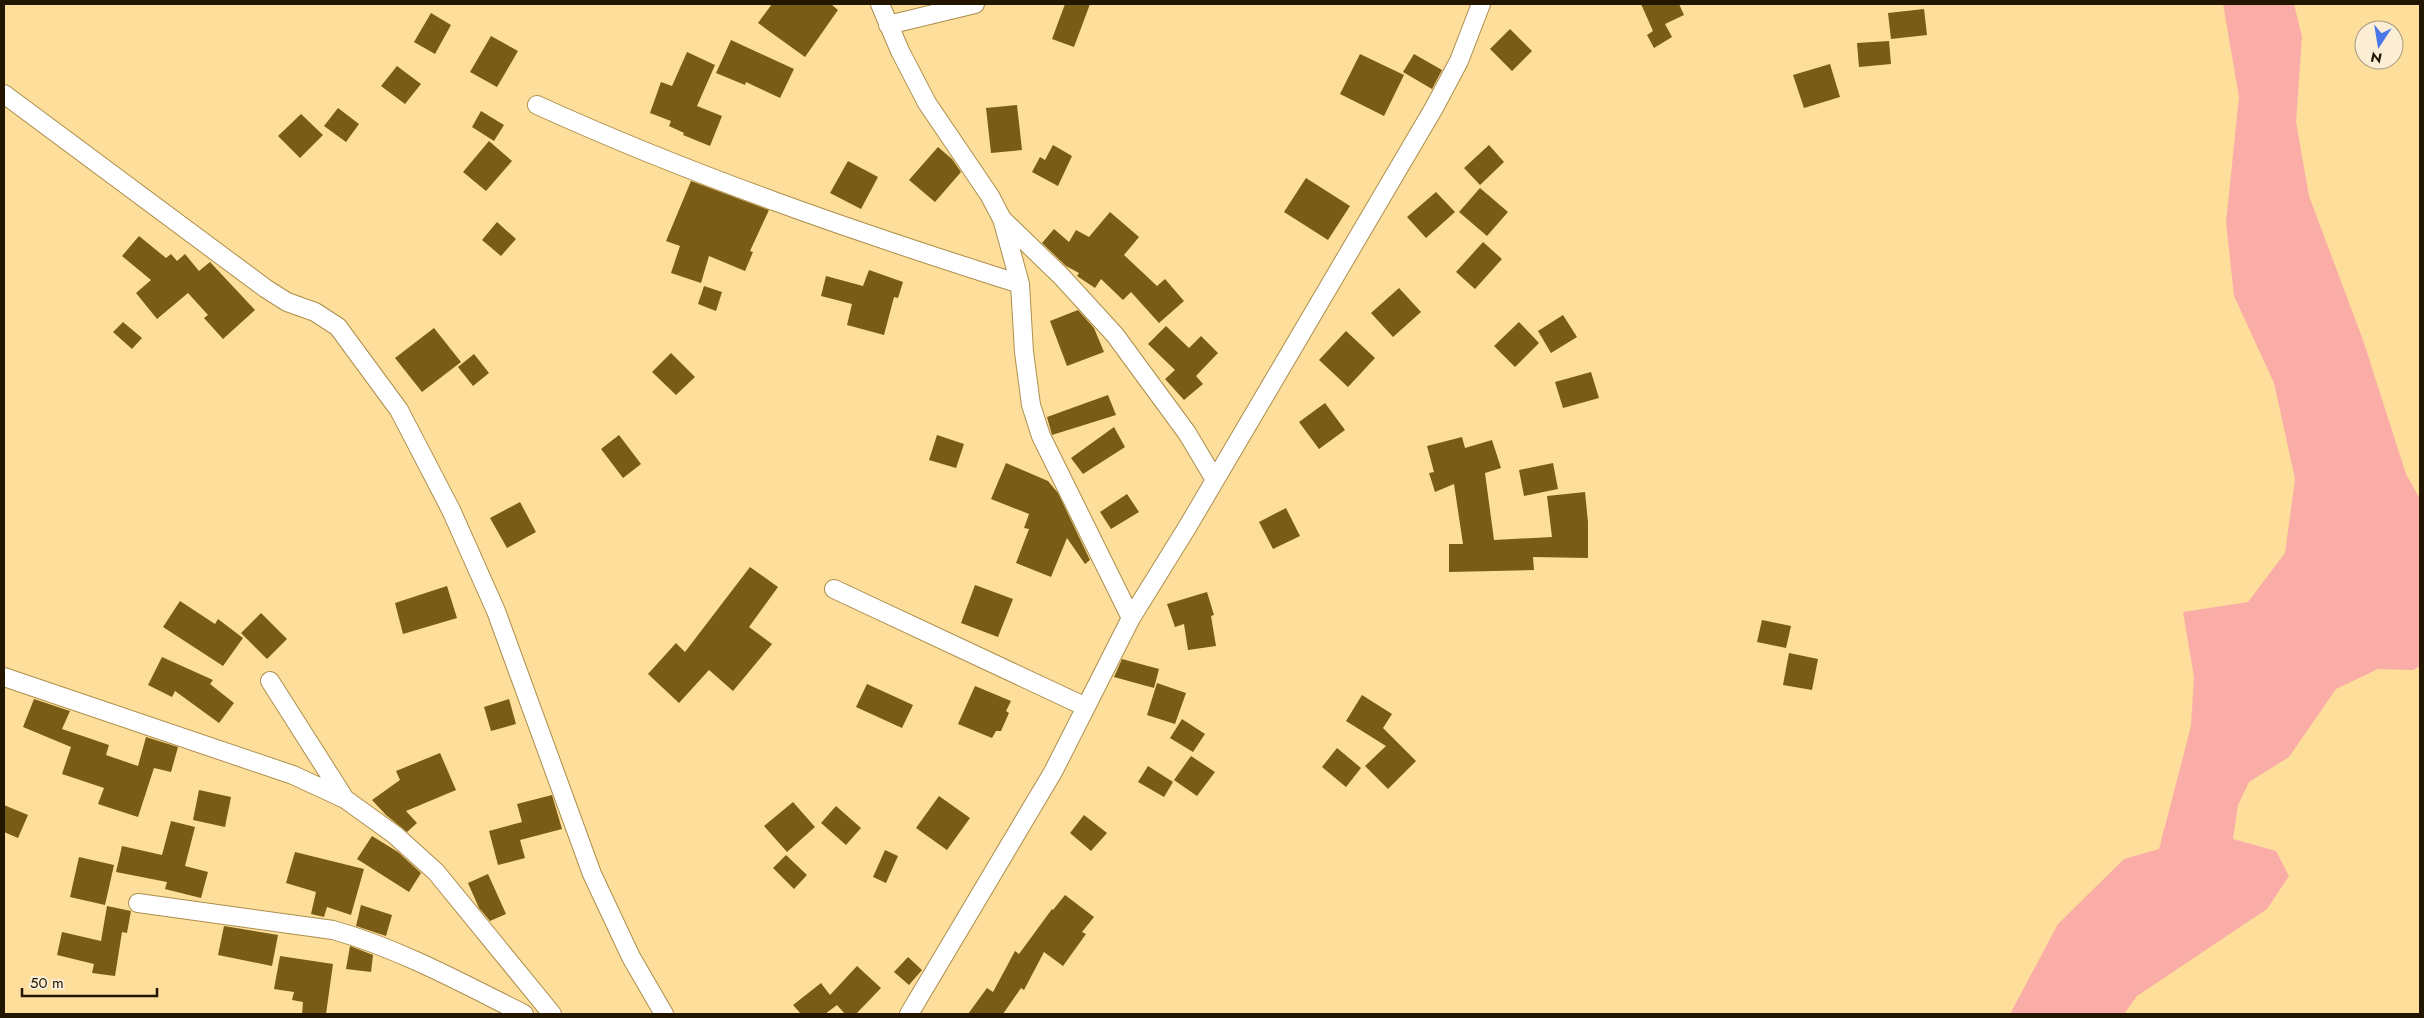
<svg xmlns="http://www.w3.org/2000/svg" width="2424" height="1018" font-family="Jost,sans-serif">
	<style>
		.green { fill: #faada7 }
		.building { fill: #795c16 }
		.lines { fill: none; stroke-linecap: round; stroke-linejoin: round }
		.street-casing { stroke: #ac8e4d; stroke-width: 20 }
		.street { stroke: #fff; stroke-width: 18 }
	</style>
	<rect width="100%" height="100%" fill="#fede9b"/>
	<!-- green -->
	<path class="green" d="M2223,4h71l8,33 -6,85 13,74 54,144 43,134 14,25v167l-7,4 -35,-1 -42,20 -47,68 -40,25 -11,23 -5,34 43,12 13,25 -22,33 -130,87 -13,18h-114l48,-90 66,-65 35,-10 32,-123 3,-49 -11,-65 65,-10 37,-49 10,-74 -21,-96 -40,-87 -8,-74 13,-125z"/>
	<!-- building -->
	<path class="building" d="M772,4h59l7,6 -33,47 -47,-34z
		M1065,4h25l-16,43 -22,-8z
		M1641,4h38l5,11 -19,9 7,13 -18,11 -7,-13 6,-4z
		M1924,9l3,26 -36,4 -3,-26z
		M431,13l20,12 -16,29 -21,-12z
		M1510,29l22,22 -20,20 -22,-22z
		M491,36l27,15 -21,36 -27,-15z
		M731,40l63,29 -14,29 -34,-16 -1,3 -29,-12z
		M1889,41l2,23 -32,3 -2,-24z
		M687,52l28,13 -18,41 25,10 -12,30 -27,-11 1,-2 -15,-7 2,-5 -21,-8 11,-31 11,4z
		M1360,54l44,21 -20,41 -44,-22z
		M1414,54l28,16 -10,19 -29,-17z
		M1830,64l10,33 -36,11 -11,-33z
		M397,66l24,18 -16,20 -24,-18z
		M1017,105l5,45 -31,3 -5,-45z
		M338,108l21,16 -13,18 -22,-16z
		M481,111l23,14 -10,16 -22,-14z
		M301,114l22,21 -23,23 -22,-22z
		M489,141l23,20 -26,30 -23,-19z
		M1053,145l19,11 -14,30 -26,-14 8,-15 5,3z
		M1489,145l15,17 -24,23 -16,-17z
		M938,147l14,12 9,13 -26,30 -26,-22z
		M848,161l30,16 -17,32 -31,-16z
		M1306,178l44,28 -22,34 -44,-28z
		M691,181l78,29 -19,41 3,1 -8,19 -36,-15 -8,27 -30,-10 9,-27 -14,-5z
		M1480,188l28,24 -21,24 -28,-24z
		M1436,192l19,20 -29,26 -19,-21z
		M1110,212l29,25 -15,18 33,31 8,-7 19,22 -25,22 -28,-31 -8,8 -22,-21 -6,9 -18,-12 2,-3 -13,-7 -24,-23 12,-14 15,13 7,-12 13,7z
		M497,222l19,17 -15,17 -19,-16z
		M139,236l27,22 5,-4 6,7 8,-7 14,17 11,-9 45,48 -32,29 -19,-21 4,-3 -20,-22 -31,26 -21,-26 15,-13 -29,-24z
		M1483,242l19,17 -27,30 -19,-17z
		M869,270l34,12 -5,16 -4,-1 -10,38 -37,-10 5,-21 -31,-8 5,-20 37,10z
		M704,286l18,6 -6,19 -18,-7z
		M1399,288l22,24 -28,25 -22,-24z
		M1078,310l16,18 10,24 -37,14 -17,-45z
		M1563,315l14,22 -26,16 -13,-22z
		M123,322l19,16 -10,11 -19,-17z
		M1519,322l20,21 -24,24 -21,-21z
		M1166,326l23,22 12,-12 17,17 -22,23 7,8 -19,16 -19,-21 10,-9 -27,-26z
		M434,328l27,34 -39,30 -27,-34z
		M1346,331l29,27 -27,29 -29,-27z
		M671,353l24,24 -19,18 -24,-23z
		M474,354l15,19 -16,13 -15,-19z
		M1591,372l8,26 -36,10 -8,-26z
		M1108,395l8,20 -64,20 -5,-18z
		M1325,403l20,27 -26,19 -20,-27z
		M1114,427l11,20 -42,27 -12,-16z
		M619,435l22,29 -18,14 -22,-29z
		M937,435l27,9 -8,24 -27,-8z
		M1462,437l3,11 27,-8 9,28 -16,5 9,67 58,-3 -5,-41 38,-4 3,30v36l-55,-1 1,13 -85,2v-28h14l-9,-60 -19,8 -6,-19 5,-1 -7,-26z
		M1006,463l42,18 10,12 32,67 -5,4 -18,-26 -16,39 -35,-14 13,-34 -5,-1 5,-14 -38,-15z
		M1553,463l5,26 -34,7 -5,-26z
		M1127,494l12,18 -28,17 -11,-17z
		M520,502l16,30 -29,16 -17,-30z
		M1286,508l14,28 -27,13 -14,-27z
		M750,567l28,20 -29,40 23,17 -39,47 -24,-21 -30,33 -31,-29 28,-31 9,9z
		M975,585l38,14 -15,38 -37,-14z
		M447,586l10,32 -54,16 -8,-31z
		M1207,592l7,23 -3,1 5,30 -28,4 -4,-26 -9,3 -8,-23z
		M180,601l35,23 3,-5 25,19 -20,28 -60,-39z
		M261,613l26,26 -20,20 -26,-26z
		M1762,620l29,6 -5,22 -29,-6z
		M1789,653l29,6 -6,31 -29,-5z
		M162,657l51,23 -3,4 24,19 -15,20 -44,-32 -3,6 -24,-12z
		M1122,659l37,10 -5,19 -40,-11z
		M1157,683l29,10 -11,31 -28,-9z
		M867,684l46,21 -11,23 -46,-21z
		M975,686l36,15 -5,10 3,2 -8,18h-5l-4,7 -34,-14z
		M1362,695l30,19 -9,14 33,33 -28,28 -23,-23 21,-20 -40,-25z
		M34,699l36,12 -8,18 47,16 -3,10 32,11 8,-29 32,10 -7,25 -17,-4 -16,49 -40,-13 6,-16 -42,-14 9,-27 -48,-20z
		M509,699l7,25 -25,7 -7,-24z
		M1182,719l23,15 -12,18 -23,-14z
		M1337,748l24,20 -15,19 -24,-20z
		M440,753l16,37 -50,21 11,12 -10,9 -21,-17 -14,-15 28,-20 -4,-9z
		M1191,756l24,16 -18,24 -23,-16z
		M1148,766l25,16 -9,15 -26,-15z
		M199,790l32,7 -6,30 -32,-7z
		M552,795l10,34 -42,11 5,18 -27,7 -9,-34 33,-9 -5,-18z
		M939,796l31,22 -23,32 -31,-22z
		M793,802l22,25 -28,25 -23,-26z
		M4,805l24,10 -10,23 -14,-6z
		M836,806l25,22 -15,17 -25,-22z
		M1084,815l23,18 -16,18 -21,-18z
		M171,821l24,6 -10,39 23,6 -7,26 -36,-9 2,-7 -51,-10 6,-26 40,9z
		M372,836l26,16 23,21 -12,19 -52,-33z
		M885,850l13,6 -12,27 -13,-6z
		M295,852l69,17 -13,46 -24,-8 -3,10 -13,-3 5,-22 -30,-9z
		M786,855l21,20 -13,14 -21,-21z
		M79,857l35,8 -9,40 -35,-8z
		M488,874l18,40 -16,7 -11,-13 -11,-25z
		M1065,895l29,22 -12,15 4,2 -23,32 -19,-14 -20,38 -3,-2 -18,26h-35l19,-26 6,4 22,-41 4,3 33,-45 1,1z
		M361,905l31,10 -6,21 -30,-10z
		M107,906l24,5 -4,22 -5,-1 -7,44 -23,-3 2,-9 -37,-9 5,-23 39,9z
		M224,926l54,9 -6,31 -54,-11z
		M350,946l23,9 -2,17 -25,-3z
		M280,956l53,8 -7,50h-24l1,-12 -11,-2 2,-8 -20,-3z
		M908,957l14,13 -13,15 -15,-13z
		M857,966l24,22 -25,26h-11l-8,-9 -12,9h-24l-8,-9 28,-22 9,12z"/>
	<g class="lines">
		<defs>
			<path id="street" d="M880,4l20,47 27,52 63,93 12,23 59,57 54,59 72,98 28,47
				M888,25l87,-21
				M4,94l261,194 22,14 28,10 23,15 61,83 52,100 45,101 96,263 39,83 33,57
				M537,105c156,71 319,127 483,179
				M1003,222l17,62 4,68 7,53 10,31 90,182
				M834,589l252,118
				M4,677l289,98 52,24 50,36 41,37 116,142
				M270,681l75,118
				M138,903l195,27c67,19 129,53 191,84
				M909,1014l144,-242 78,-154 57,-92 246,-418 25,-47 22,-57"/>
		</defs>
		<!-- street casing -->
		<use href="#street" class="street-casing"/>
		<!-- street -->
		<use href="#street" class="street"/>
	</g>
	<!-- border -->
	<rect width="2424" height="1018" fill="none" stroke="#221600" stroke-width="10"/>
	<!-- north arrow -->
	<g transform="translate(2379 45) rotate(192)"><circle r="24" fill="#fbeed4" stroke="#a4987f"/>
	<path d="M0-4L9 19L0 12L-9 19Z" fill="#4977ea"/>
	<text y="-8" font-size="14" font-weight="bold" text-anchor="middle" fill="#221600">N</text>
	</g>
	<!-- scale -->
	<path d="M22 988v8h135v-8" fill="none" stroke="#221600" stroke-width="2.5"/>
	<text x="30" y="988" font-size="15" fill="#221600" stroke="#fbeed4" stroke-width="4" paint-order="stroke">50 m</text>
</svg>
